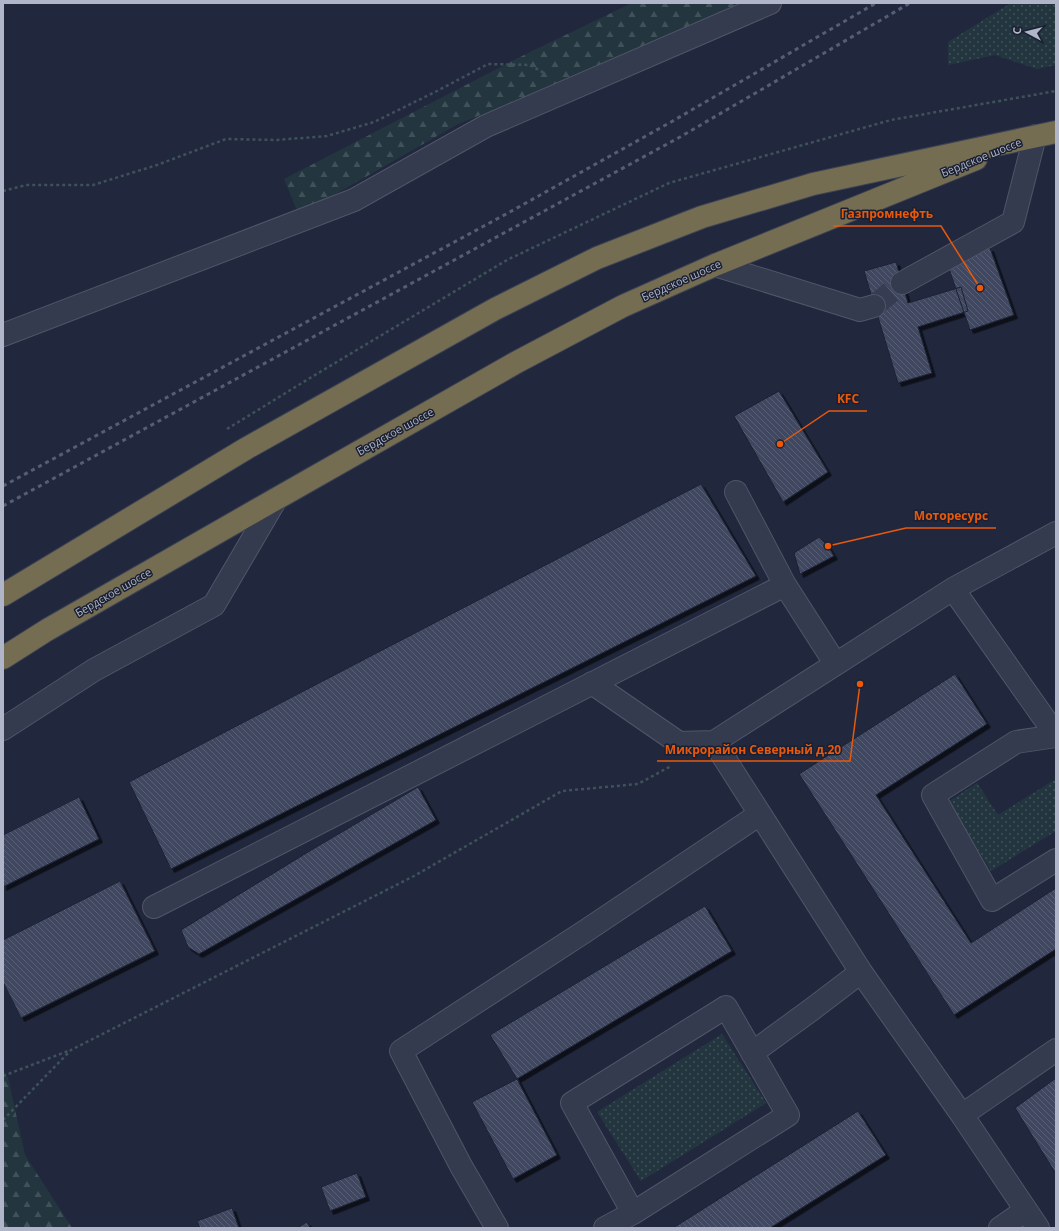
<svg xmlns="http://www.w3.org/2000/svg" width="1059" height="1231" font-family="'Open Sans',sans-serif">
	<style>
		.grass { fill: url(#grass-dots) }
		.forest { fill: url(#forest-firs) }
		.building { fill: url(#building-back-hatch); stroke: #1c2234; filter: url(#shadow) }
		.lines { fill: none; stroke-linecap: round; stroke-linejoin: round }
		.minor-tunnel { stroke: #363d53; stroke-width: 22; stroke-dasharray: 22 11; stroke-linecap: butt }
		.minor-casing { stroke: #505568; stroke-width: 24 }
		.highway-casing { stroke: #3d4255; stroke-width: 24 }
		.path { stroke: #3e5259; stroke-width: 2.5; stroke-dasharray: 3 3; stroke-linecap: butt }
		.minor { stroke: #353b4e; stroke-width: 22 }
		.highway { stroke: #746d51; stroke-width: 22 }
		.rail { stroke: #565d75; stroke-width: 3; stroke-dasharray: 4 4; stroke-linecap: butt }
		.labels { text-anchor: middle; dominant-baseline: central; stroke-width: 3; stroke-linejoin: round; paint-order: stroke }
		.street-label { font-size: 11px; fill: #b0b5c9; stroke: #1a2032 }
		.leader { fill: none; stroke: #e8590c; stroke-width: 1.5 }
		.callout-dot { fill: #e8590c; stroke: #1a2032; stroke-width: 1.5 }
		.callout-label { font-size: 12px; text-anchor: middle; font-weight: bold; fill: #e8590c; stroke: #1a2032; stroke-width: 3; stroke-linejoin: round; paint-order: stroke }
	</style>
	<defs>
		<pattern id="grass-dots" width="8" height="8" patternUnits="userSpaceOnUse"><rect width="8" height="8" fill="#23363f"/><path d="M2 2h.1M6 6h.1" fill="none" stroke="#405159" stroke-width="1.8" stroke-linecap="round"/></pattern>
		<pattern id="forest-firs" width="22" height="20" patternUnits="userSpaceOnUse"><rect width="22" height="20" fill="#23363f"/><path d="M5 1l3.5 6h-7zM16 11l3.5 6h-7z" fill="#405159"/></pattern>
		<pattern id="building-back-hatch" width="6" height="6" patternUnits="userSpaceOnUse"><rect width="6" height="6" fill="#3f4760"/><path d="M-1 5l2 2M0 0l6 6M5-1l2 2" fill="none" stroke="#585f75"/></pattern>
		<filter id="shadow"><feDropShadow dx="3.5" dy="3.5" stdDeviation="0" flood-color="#0009"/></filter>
	</defs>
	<rect width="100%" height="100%" fill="#21283e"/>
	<!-- grass -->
	<path class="grass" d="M1011,3h45v62l-19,4 -42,-14 -47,10v-23z
		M1056,779v52l-65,40 -43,-69 29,-19 21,32z
		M722,1034l44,69 -125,78 -44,-69z"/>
	<!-- forest -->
	<path class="forest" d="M632,3h109l-180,80 -103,41 -159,91 -15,-36 240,-124z
		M3,1069l5,9 17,77 47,73h-69z"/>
	<!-- building -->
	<path class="building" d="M990,248l24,67 -44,15 -23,-67z
		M896,262l12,41 53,-16 7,24 -50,16 14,46 -34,10 -34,-112z
		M779,391l49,81 -45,30 -49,-86z
		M701,484l55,92 -585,293 -42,-87z
		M819,537l9,9 6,10 -34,18 -6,-21z
		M955,674l32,50 -111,71 95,148 85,-55v61l-102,66 -155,-241z
		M418,787l18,33 -237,134 -11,-7 -7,-17 127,-78z
		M79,797l20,42 -96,48v-52z
		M120,881l35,70 -134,67 -18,-36v-42z
		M705,906l27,45 -215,128 -27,-44z
		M1056,1078v96l-41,-66z
		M517,1079l40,76 -44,24 -41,-77z
		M858,1111l28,44 -116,73h-97z
		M357,1173l9,24 -36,14 -9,-24z
		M232,1208l7,20h-39l-3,-7z
		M307,1222l3,6h-13z"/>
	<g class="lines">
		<!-- minor-tunnel -->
		<path class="minor-tunnel" d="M874,306l28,-23"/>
		<defs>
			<path id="minor" d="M715,265l145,45 14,-4
				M902,283l111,-61 22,-86
				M3,335l351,-135 132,-74 284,-123
				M736,492l49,93 50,78
				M953,589l103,146
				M592,683l87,60 35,-1 239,-153 103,-56
				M3,729l91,-59 120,-65 62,-106
				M1056,736l-40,6 -83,53 59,105 64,-40
				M714,742l147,230 101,143 76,113
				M154,907l631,-322
				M752,1053l59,-43 50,-38
				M962,1115l94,-65
				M497,1228l-36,-62 -60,-115 183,-119 176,-118
				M605,1228l28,-15 155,-98 -62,-108 -154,96 61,110
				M1000,1228l26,-18"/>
			<path id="highway" d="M3,595l244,-147 248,-139 102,-51 105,-41 111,-33 243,-52
				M3,658l44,-28 229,-131 241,-137 106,-56 92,-41 261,-106"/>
		</defs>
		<!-- minor casing -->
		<use href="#minor" class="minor-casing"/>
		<!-- highway casing -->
		<use href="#highway" class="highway-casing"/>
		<!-- path -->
		<path class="path" d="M3,191l23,-6h67l64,-20 69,-26 51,1 50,-4 47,-14 63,-31 51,-27 42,1 14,8
			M227,429l83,-51 197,-118 162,-77 222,-63 165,-29
			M3,1076l65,-25
			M3,1120l68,-70 343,-174 148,-85 76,-7 33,-18"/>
		<!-- minor -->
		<use href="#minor" class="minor"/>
		<!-- highway -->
		<use href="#highway" class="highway"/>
		<!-- rail -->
		<path class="rail" d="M3,486l505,-273 163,-91 205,-119
			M3,506l677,-369 230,-134"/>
	</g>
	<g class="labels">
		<!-- street labels -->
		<g class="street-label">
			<text transform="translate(981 157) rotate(-22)">Бердское шоссе</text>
			<text transform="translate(681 280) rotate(-24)">Бердское шоссе</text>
			<text transform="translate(395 431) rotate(-29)">Бердское шоссе</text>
			<text transform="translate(113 592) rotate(-30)">Бердское шоссе</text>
		</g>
	</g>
	<!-- callouts -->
	<path class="leader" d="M980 288L941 226H833M780 444L829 411H867M828 546L906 528H996M860 684L850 761H657"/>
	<g class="callout-dot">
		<circle cx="980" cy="288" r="4"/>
		<circle cx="780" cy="444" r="4"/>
		<circle cx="828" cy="546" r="4"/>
		<circle cx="860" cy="684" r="4"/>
	</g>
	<g class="callout-label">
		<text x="887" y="218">Газпромнефть</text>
		<text x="848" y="403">KFC</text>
		<text x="951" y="520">Моторесурс</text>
		<text x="753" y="754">Микрорайон Северный д.20</text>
	</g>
	<!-- border -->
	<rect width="1059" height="1231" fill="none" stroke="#b0b5c9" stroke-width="8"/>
	<!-- north arrow -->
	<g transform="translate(1027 32) rotate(277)" stroke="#1a2032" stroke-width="3" paint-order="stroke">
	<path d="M0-3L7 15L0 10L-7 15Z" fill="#b0b5c9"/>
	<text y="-6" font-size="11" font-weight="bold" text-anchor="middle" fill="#b0b5c9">С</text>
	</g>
</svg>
